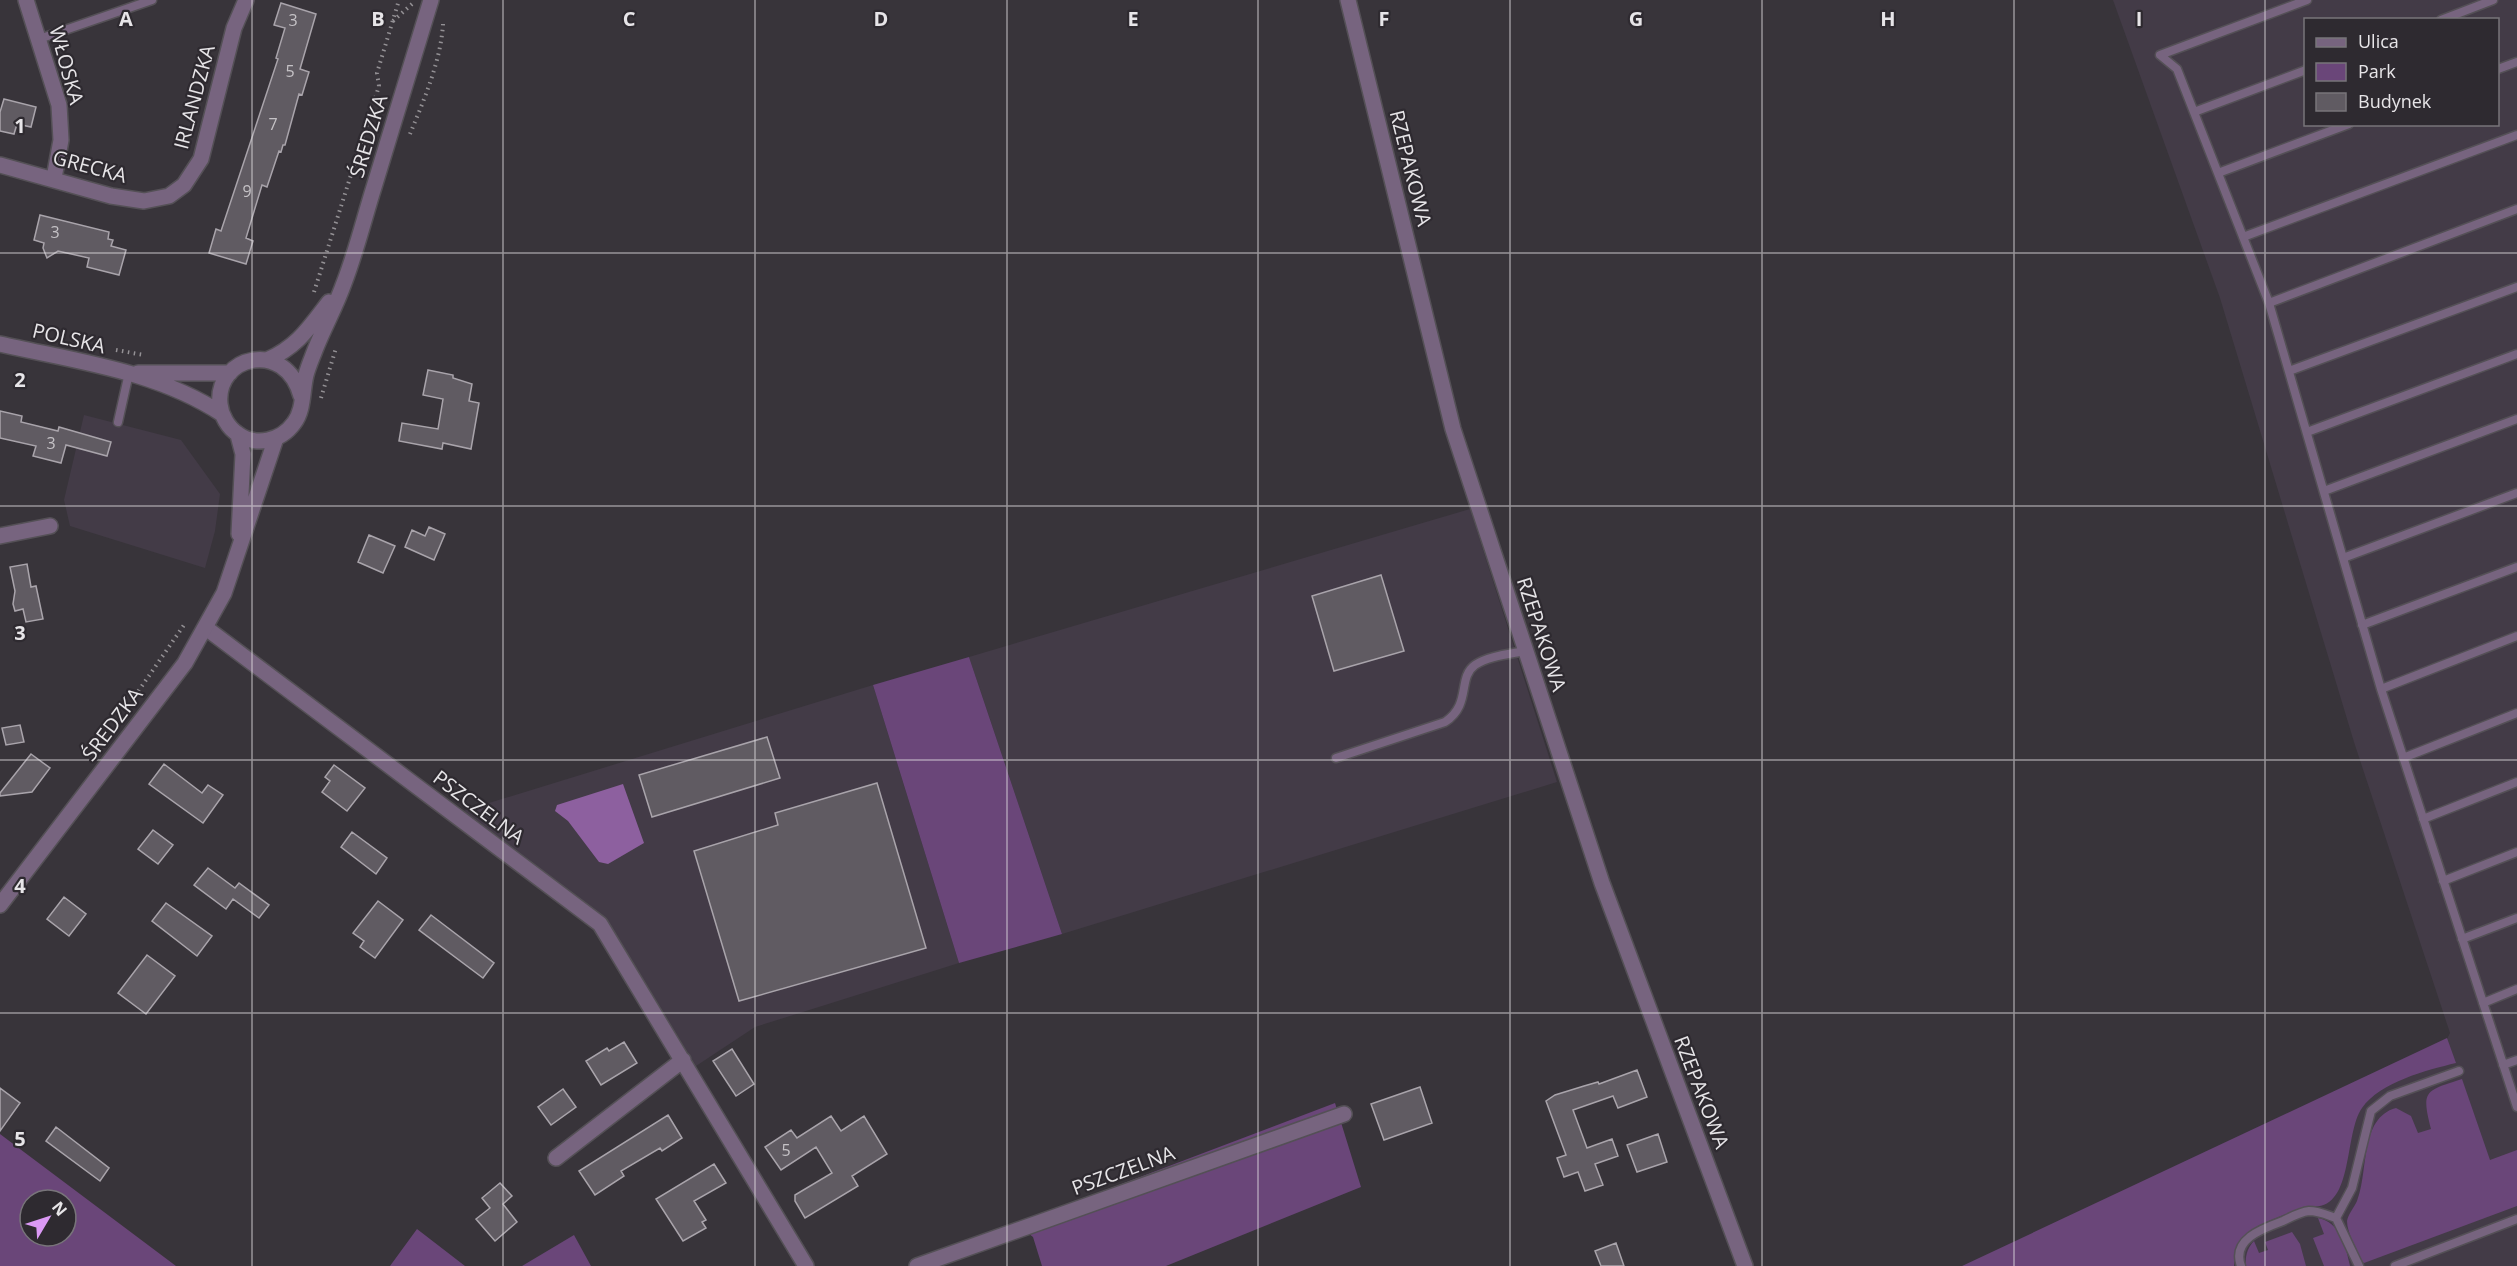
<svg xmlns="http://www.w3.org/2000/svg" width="2517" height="1266" font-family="'Open Sans',sans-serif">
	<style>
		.built { fill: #433b47; fill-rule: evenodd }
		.green { fill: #6a4679; fill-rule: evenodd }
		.water { fill: #8d609f }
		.building { fill: #605b62; stroke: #a9a4ab; stroke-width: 1.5 }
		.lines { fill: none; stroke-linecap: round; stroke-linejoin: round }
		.service-casing { stroke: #545056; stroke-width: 11 }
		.minor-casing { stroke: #545056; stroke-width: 18 }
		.tertiary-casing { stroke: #545056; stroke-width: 18 }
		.path { stroke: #949195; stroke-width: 4; stroke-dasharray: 1.5 4.5; stroke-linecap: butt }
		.service { stroke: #77647f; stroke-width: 8 }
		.minor { stroke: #77647f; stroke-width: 15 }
		.tertiary { stroke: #77647f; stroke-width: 15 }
		.grid { fill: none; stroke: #e7e5e8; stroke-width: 1.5; stroke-opacity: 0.55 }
		.labels { text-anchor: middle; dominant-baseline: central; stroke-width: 4.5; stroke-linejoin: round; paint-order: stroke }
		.number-label { font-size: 16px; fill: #c5c2c6 }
		.street-label { font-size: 20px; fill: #e7e5e8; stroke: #2e2a30 }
		.grid-label { font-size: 20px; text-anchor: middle; font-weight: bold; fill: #e7e5e8; stroke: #2e2a30; stroke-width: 4.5; stroke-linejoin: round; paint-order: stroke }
	</style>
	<rect width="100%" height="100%" fill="#38343a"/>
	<!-- built -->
	<path class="built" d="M2113,0h404v1266h-553l483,-227 3,-6 -96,-291 -134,-444zM2306,20h192v104h-192z
		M84,415l97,25 39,54 -5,37 -10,37 -135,-42 -6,-26z
		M1470,509l87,273 -495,152 -93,-277z
		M873,685l86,278 -204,64 -59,39 -87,-143 -146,-112z"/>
	<!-- green -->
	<path class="green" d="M969,657l93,277 -103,29 -86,-278z
		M2447,1038l9,25c-29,7 -76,19 -94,45 -19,27 -7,106 -54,98 -31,13 -73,20 -74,60h-272z
		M2462,1079l28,81 27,-10v56l-153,57 -3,-2c-4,-11 -14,-28 -14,-40 1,-7 7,-13 10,-20 12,-29 2,-83 39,-93l15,8 7,17 13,-4c-10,-39 -6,-38 31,-50z
		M1335,1103l26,84 -195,79h-124l-9,-29 -17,-13z
		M0,1134l176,132h-176zM30,1200h36v36h-36z
		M2318,1218c22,4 28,29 32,48h-26l-11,-28 11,-4z
		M417,1229l48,37h-75z
		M2292,1232l8,12 6,22h-60c-1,-9 1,-18 8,-25l5,12 9,-3 -3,-8z
		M574,1235l17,31h-69z"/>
	<!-- water -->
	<path class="water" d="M623,784l21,59 -36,21 -9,-2 -31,-41 -13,-10 2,-6z"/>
	<!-- building -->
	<path class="building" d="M281,3l35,11 -16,55 9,3 -7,23 -3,-1 -14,51h-2l-2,7 -2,-1 -12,36 -5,-2 -16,53 7,3 -7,23 -37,-11 7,-24 5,2 57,-172 -2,-1 9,-30 -11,-3z
		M4,99l32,8 -5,20 -14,-3 -3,10 -14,-3v-19z
		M40,215l69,17 -1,7 5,1 -2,6 15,4 -7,25 -32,-8 2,-9 -31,-7 -11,7 -4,-10 1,-5 -10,-3z
		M428,370l25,5v3l19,6 -3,17 10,2 -8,46 -28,-6 -1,6 -43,-8 3,-18 36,6 5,-30 -20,-4z
		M0,411l22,5 -1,6 37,9 1,-4 52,15 -4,14 -41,-11 -5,18 -28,-7 3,-10 -36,-8z
		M429,527l16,7 -11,26 -29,-13 7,-17 13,6z
		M369,535l26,11 -12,27 -25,-11z
		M27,564l4,23 5,-1 7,33 -17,3 -3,-13 -8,2 -2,-7 2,-13 -5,-24z
		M1381,575l23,76 -70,20 -22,-75z
		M20,725l4,17 -18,3 -4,-17z
		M767,737l13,41 -128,39 -13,-42z
		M31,754l19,14 -18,24 -32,4v-3z
		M164,764l38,29 6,-8 15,10 -20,28 -54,-39z
		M334,765l31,23 -18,23 -25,-19 8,-11 -5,-4z
		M877,783l49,165 -187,53 -45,-150 84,-26 -3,-12z
		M153,830l20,15 -15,19 -20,-15z
		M352,832l35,26 -11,16 -35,-27z
		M208,868l27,20 4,-5 30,22 -10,13 -26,-19 -7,10 -32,-24z
		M64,897l22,17 -17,22 -22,-17z
		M378,901l25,19 -28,38 -15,-11 4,-6 -11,-8z
		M166,903l46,33 -15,20 -45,-35z
		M431,915l63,48 -11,15 -64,-48z
		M147,955l28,21 -29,38 -28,-21z
		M624,1042l13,21 -36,22 -15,-24 21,-13 2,3z
		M732,1049l22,35 -18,12 -23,-35z
		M1637,1070l10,27 -29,11 -5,-12 -40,14 14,38 25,-9 6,17 -23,8 8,21 -18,6 -7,-19 -14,5 -7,-19 9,-3 -20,-54 9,-6 29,-9 14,-4 1,2z
		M1420,1087l12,36 -48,17 -13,-36z
		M0,1088l20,15 -20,28z
		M563,1089l13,18 -25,18 -13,-18z
		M668,1115l14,23 -20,13 -2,-3 -39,23 3,5 -29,19 -16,-24z
		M831,1116l10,15 23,-15 23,38 -35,22 6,10 -53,32 -10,-17v-6l37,-22 -16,-26 -35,23 -16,-23 26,-17 6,8z
		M56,1127l53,41 -9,13 -54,-40z
		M1658,1134l9,28 -30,10 -10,-27z
		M714,1164l12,19 -32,18 12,19 -4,2 4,6 -23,13 -27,-42z
		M500,1183l12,13 -9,8 14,18 -22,19 -19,-22 14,-11 -8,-10z
		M1616,1243l8,23h-23l-6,-15z"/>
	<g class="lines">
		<defs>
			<path id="service" d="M2307,0l-147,55 17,14 92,234 112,386 136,-53
				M2441,20l52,-20
				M39,39l113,-39
				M2498,69l19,-7
				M2194,112l112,-42
				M2218,173l131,-49
				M2243,237l274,-102
				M2269,303l248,-94
				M2289,371l228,-84
				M118,422l11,-49
				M2307,432l210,-78
				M2324,491l193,-72
				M2343,558l174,-65
				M2362,625l155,-58
				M2381,689l136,418
				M1336,758l109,-36c27,-18 12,-44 30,-57 13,-9 35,-11 50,-14
				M2403,758l114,-45
				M2423,819l94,-37
				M2443,881l74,-29
				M2462,939l55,-21
				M2483,1003l34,-14
				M2503,1065l14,-5
				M2336,1218l16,-30 19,-77 19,-15 69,-25
				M2241,1266c-10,-27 23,-38 42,-45 8,-4 17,-9 26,-10 10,0 18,4 27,7l23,48
				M2395,1266l122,-47"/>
			<path id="minor" d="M26,0l33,105 2,35 -7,38
				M1348,0l105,429 149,454 143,383
				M0,165l111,31 33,5 25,-5 15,-11 17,-26 33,-131 12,-28
				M0,536l50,-10
				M206,628l394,296 206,342
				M556,1158l127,-98
				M917,1266l427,-152"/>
			<path id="tertiary" d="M0,344c75,17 157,27 222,70
				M267,360c30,-13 42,-32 62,-58
				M138,373h92
				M301,396c-16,-58 -86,-40 -81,8 1,11 8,24 18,30 18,13 43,7 56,-11 10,-13 8,-32 12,-48 2,-8 6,-17 9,-25 9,-23 21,-44 29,-67 12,-31 20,-64 30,-96 19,-62 38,-125 57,-187
				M238,435l5,19 -4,80
				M0,905l185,-242 39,-70 52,-155"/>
		</defs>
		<!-- service casing -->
		<use href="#service" class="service-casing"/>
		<!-- minor casing -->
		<use href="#minor" class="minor-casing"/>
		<!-- tertiary casing -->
		<use href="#tertiary" class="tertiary-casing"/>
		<!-- path -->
		<path class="path" d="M393,21l19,-17
			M410,134c14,-34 31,-74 33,-110
			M314,292l65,-206 -2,-13 22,-73
			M116,350l28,5
			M321,398l15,-50
			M135,696l49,-71"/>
		<!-- service -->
		<use href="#service" class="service"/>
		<!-- minor -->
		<use href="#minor" class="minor"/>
		<!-- tertiary -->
		<use href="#tertiary" class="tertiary"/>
	</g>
	<!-- grid -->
	<path class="grid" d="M252,0v1266M503,0v1266M755,0v1266M1007,0v1266M1258,0v1266M1510,0v1266M1762,0v1266M2014,0v1266M2265,0v1266M0,253h2517M0,506h2517M0,760h2517M0,1013h2517"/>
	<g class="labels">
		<!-- number labels -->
		<g class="number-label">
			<text x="293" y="20">3</text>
			<text x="290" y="71">5</text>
			<text x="273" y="124">7</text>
			<text x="247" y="191">9</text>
			<text x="55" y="232">3</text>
			<text x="51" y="443">3</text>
			<text x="786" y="1150">5</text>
		</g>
		<!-- street labels -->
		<g class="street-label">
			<text transform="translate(67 65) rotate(75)">WŁOSKA</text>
			<text transform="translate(194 97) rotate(-75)">IRLANDZKA</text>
			<text transform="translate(368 136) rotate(-73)">ŚREDZKA</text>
			<text transform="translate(90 166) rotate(15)">GRECKA</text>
			<text transform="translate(1411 168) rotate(76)">RZEPAKOWA</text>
			<text transform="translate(69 338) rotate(13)">POLSKA</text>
			<text transform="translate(1542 634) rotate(72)">RZEPAKOWA</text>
			<text transform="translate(112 724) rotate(-53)">ŚREDZKA</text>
			<text transform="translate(479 807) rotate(37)">PSZCZELNA</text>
			<text transform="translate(1702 1092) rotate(69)">RZEPAKOWA</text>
			<text transform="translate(1123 1170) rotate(-20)">PSZCZELNA</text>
		</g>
	</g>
	<g class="grid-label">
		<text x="126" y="26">A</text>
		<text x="378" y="26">B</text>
		<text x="629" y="26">C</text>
		<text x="881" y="26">D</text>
		<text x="1133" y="26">E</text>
		<text x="1384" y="26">F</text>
		<text x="1636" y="26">G</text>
		<text x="1888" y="26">H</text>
		<text x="2139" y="26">I</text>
		<text x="20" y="133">1</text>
		<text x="20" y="387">2</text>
		<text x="20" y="640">3</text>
		<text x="20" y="893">4</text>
		<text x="20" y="1146">5</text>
	</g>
	<!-- legend -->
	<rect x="2304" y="18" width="195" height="108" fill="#2e2a30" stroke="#78757a" stroke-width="1.5"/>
	<rect x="2316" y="38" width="30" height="9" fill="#77647f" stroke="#78757a" stroke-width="1.5"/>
	<text x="2358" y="48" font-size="18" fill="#e7e5e8">Ulica</text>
	<rect x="2316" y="63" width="30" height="18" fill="#6a4679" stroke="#78757a" stroke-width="1.5"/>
	<text x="2358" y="78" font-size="18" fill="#e7e5e8">Park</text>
	<rect x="2316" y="93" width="30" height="18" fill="#605b62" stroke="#78757a" stroke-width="1.5"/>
	<text x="2358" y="108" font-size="18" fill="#e7e5e8">Budynek</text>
	<!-- north arrow -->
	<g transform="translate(48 1218) rotate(51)"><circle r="28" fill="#2e2a30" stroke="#78757a" stroke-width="1.5"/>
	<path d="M0-4.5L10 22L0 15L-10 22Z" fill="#db99f5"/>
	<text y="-9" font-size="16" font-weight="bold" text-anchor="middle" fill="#e7e5e8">N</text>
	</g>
</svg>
